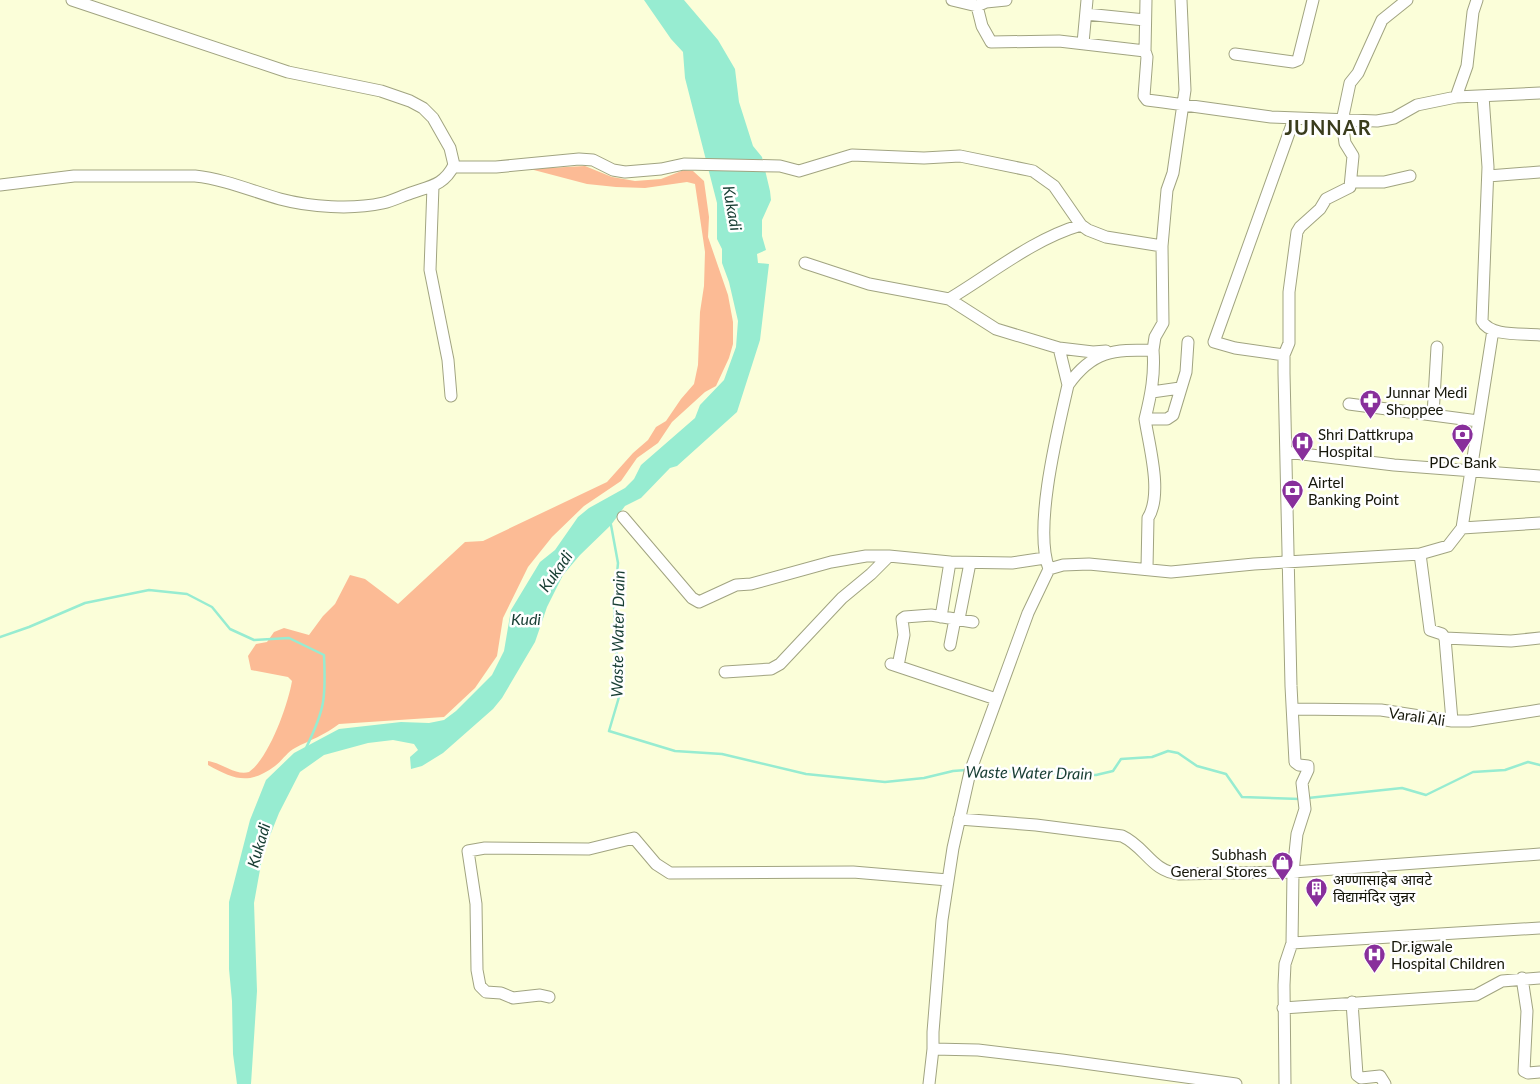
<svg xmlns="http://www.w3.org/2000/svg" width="1540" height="1084" font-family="Lato,'Noto Sans Devanagari',sans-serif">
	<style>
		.green { fill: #fcbb95 }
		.water { fill: #97ecd1 }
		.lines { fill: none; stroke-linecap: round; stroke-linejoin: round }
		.stream { stroke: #97ecd1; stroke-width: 2.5 }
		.minor-casing { stroke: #a1a481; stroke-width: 13 }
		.minor { stroke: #fff; stroke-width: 11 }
		.labels { text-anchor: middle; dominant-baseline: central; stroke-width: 5; stroke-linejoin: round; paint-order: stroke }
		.poi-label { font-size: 15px; fill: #151609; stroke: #fff; text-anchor: start }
		.street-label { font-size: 15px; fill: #151609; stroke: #fff }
		.water-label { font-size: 16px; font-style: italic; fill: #183e34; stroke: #fff }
		.district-label { font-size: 20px; font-weight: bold; letter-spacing: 1px; fill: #3a3c1d; stroke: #fff }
	</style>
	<rect width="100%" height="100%" fill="#fbfed9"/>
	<!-- green -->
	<path class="green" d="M585,166l27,11 23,4 26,-2 23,-9 9,1 11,10 5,36 -1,20 20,58 5,27v22l-4,14 -13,28 -11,6 -33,30 -14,21 -21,15 -16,23 -37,25 -32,31 -24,30 -25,51 -6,38 -22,32 -31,29 -105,7c-14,11 -29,16 -44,24 -8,4 -13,13 -20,18 -26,19 -40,14 -67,-1v-4c14,2 28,15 41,11 20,-14 39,-67 43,-91l-4,-4 -37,-7 -3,-14 8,-12 11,-2 7,-10 10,-4 25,7 14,-19 12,-12 15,-29 15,4 33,25 67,-62 18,-1 124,-59 26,-29 15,-13 8,-13 10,-6 15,-22 13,-15 4,-19 2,-53 4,-26 1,-34 -10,-68 -8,-2 -42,6 -29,-1 -29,-3 -57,-15z"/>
	<!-- water -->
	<path class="water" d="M644,0h40l34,40 17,29 4,33 14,44 9,11 8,34 1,9 -9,20v16l4,14 -9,4 1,9 11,1 -9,76 -23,72 -60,54 -7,2 -29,30 -16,8 -14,19 -31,30 -17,20 -16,32 -12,35 -33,56 -9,11 -50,44 -21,13 -11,3 -1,-12 8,-7 -4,-6 -21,-4 -25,3 -44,12 -24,17 -21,41 -16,40 -9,50 3,88 -6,93h-14l-4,-30 -1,-53 -3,-32v-67l21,-82 16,-40 28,-27 45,-24 62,-7 28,1 15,-3 12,-9 36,-36 12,-24 7,-41 29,-48 15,-12 23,-33 11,-9 36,-20 9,-9 7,-14 54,-47 5,-13 24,-25 12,-33 2,-26 -9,-39 -7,-19v-14l-5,-10v-36l-32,-125 -2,-26 -12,-13z"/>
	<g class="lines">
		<!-- stream -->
		<path class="stream" d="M611,525l7,38 -4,43 5,91 -10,34 66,20 47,3 84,20 79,8 39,-4 29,-7 13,-1
			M0,637l29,-10 56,-24 64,-13 38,4 25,13 18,22 24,11 35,-2 35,17c2,43 1,54 -18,93
			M974,770l122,5 17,-4 8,-12 31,-2 16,-6 10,2 19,13 29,8 16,23 58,2
			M1308,798l94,-10 24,7 47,-23 32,-2 23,-8 12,3"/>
		<defs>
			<path id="minor" d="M72,0l216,72 93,19 29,10 13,7 10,10 17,30 4,17 3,2h39l83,-8 14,1 20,10 12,2 36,-3 23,-5 96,2 19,5 53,-16 72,3 36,-2 73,15 21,15 27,39 7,5 18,7 56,9
				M952,0l25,6 5,20 9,16 68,-1 86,10 2,6 -3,39 3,4 16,2 108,15 106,4 17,-3 23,-13 39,-8 84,-4
				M977,6l9,-4 20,-2
				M1086,14l59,6
				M1083,43l4,-43
				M1145,51l1,-51
				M1235,54l58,8 5,-2 15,-60
				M1483,96l5,71 -6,154c8,16 42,12 58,14
				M1456,97l11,-31 6,-54 4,-12
				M1488,176l52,-4
				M1351,182h33l26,-6
				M0,185l74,-9h121c29,3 57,15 85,23 30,8 72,11 103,4 9,-2 19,-7 28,-10 20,-7 33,-8 43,-28
				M433,186l-3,84 18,90 3,36
				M805,263l64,21 80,15
				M1059,348l34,4 13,-1
				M1153,350c2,24 -2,45 -8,69h22l6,-4 13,-43 2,-30
				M1284,355l-49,-7 -21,-6 80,-223
				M1068,385l-9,-37 -63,-19 -47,-30c42,-25 84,-60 132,-74
				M1152,392l28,-4
				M1349,404l129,17
				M1433,415l4,-68
				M1145,419c4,27 18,75 3,99l-1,50
				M1286,452l108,13 146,11
				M623,517l69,81 7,4 37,-17 15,-1 80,-22 35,-6h23l61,6 62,1 33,-5
				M1462,528l78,-5
				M1420,554l10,76 12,4 3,4 7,83
				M1049,569c-16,-41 9,-140 19,-184 25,-35 45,-35 85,-35l2,-13 8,-14 -1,-77 5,-56 6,-17 12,-83 -4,-90
				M941,617l9,-55
				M959,619l11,-56
				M1445,638l66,3 29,-3
				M950,645l5,-26
				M891,664l105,35
				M898,666l6,-31 -2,-16 3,-2 26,-2 42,7
				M725,672l46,-3 9,-5 62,-66 29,-24 18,-18
				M1293,709l88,1 71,11h17l71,-11
				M959,819l77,6 86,11c24,11 29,35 57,38l114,-2 247,-18
				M1292,943l248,-15
				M1522,978l5,33 -3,60 4,2 12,-1
				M549,997l-9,-2 -27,3 -12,-5 -15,-1 -6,-6 -3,-16 -1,-66 -8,-53 17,-3 104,1 45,-11 22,26 14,9 183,-1 95,8
				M1352,1002l5,73 4,3 19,-2 5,8
				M1283,1008l193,-13 26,-14 38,-3
				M933,1049l45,1 84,10 174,24
				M929,1084l4,-35v-17l9,-112 11,-72 17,-76 58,-159 21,-44 14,-4 26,-1 82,8 83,-8 166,-10 28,-8 14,-18 31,-198
				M1285,1084l-1,-99 1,-21 7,-21 1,-71 4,-38 8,-25 -3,-26 6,-13v-4l-9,-1 -4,-3 -4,-76 -7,-313v-18l5,-12v-51l8,-60 3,-5 20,-18 6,-10 24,-12 3,-31 -8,-13 -3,-22 8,-38 8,-10 24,-53 25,-20"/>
		</defs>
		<!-- minor casing -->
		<use href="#minor" class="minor-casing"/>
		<!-- minor -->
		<use href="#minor" class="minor"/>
	</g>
	<!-- icons -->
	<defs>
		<symbol id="pharmacy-pin" viewBox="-11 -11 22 30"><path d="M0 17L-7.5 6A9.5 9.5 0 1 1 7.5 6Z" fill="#882f9b" stroke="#fff"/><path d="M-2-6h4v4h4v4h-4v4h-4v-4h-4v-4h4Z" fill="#fff"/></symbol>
		<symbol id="bank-pin" viewBox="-11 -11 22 30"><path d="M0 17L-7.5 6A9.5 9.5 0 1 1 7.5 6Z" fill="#882f9b" stroke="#fff"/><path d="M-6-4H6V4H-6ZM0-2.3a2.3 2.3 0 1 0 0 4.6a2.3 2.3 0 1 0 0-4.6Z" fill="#fff"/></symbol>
		<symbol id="hospital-pin" viewBox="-11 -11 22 30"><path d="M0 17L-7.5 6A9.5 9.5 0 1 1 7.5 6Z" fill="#882f9b" stroke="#fff"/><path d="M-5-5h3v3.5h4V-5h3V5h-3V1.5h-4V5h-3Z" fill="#fff"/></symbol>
		<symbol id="shop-pin" viewBox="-11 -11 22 30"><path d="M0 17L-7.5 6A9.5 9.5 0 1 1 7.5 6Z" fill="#882f9b" stroke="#fff"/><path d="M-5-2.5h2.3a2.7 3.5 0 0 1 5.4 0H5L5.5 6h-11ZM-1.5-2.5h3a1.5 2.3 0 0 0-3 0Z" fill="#fff"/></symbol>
		<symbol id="building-pin" viewBox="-11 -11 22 30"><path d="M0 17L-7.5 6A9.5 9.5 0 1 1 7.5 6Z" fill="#882f9b" stroke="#fff"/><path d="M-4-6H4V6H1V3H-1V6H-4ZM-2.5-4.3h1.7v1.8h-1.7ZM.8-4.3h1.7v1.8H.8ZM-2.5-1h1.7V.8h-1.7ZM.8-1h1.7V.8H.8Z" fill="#fff"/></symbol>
	</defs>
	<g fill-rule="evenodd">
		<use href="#pharmacy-pin" x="1358" y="388" width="25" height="34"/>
		<use href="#bank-pin" x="1450" y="422" width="25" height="34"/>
		<use href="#hospital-pin" x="1290" y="430" width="25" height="34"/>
		<use href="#bank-pin" x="1280" y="478" width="25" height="34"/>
		<use href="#shop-pin" x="1270" y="850" width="25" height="34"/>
		<use href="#building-pin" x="1304" y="876" width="25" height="34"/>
		<use href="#hospital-pin" x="1362" y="942" width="25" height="34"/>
	</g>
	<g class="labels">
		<!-- poi labels -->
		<g class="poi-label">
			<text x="1386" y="392">Junnar Medi<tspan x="1386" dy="17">Shoppee</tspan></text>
			<text x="1318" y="434">Shri Dattkrupa<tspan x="1318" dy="17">Hospital</tspan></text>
			<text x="1463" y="462" text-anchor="middle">PDC Bank</text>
			<text x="1308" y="482">Airtel<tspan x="1308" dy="17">Banking Point</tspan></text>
			<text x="1267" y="854" text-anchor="end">Subhash<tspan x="1267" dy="17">General Stores</tspan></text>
			<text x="1333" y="879">अण्णासाहेब आवटे<tspan x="1333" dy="17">विद्यामंदिर जुन्नर</tspan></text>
			<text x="1391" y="946">Dr.igwale<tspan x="1391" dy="17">Hospital Children</tspan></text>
		</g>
		<!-- street labels -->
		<g class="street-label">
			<text transform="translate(1417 716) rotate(8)">Varali Ali</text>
		</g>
		<!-- water labels -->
		<g class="water-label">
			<text transform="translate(733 208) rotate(80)">Kukadi</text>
			<text transform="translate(555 571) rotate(-55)">Kukadi</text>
			<text x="526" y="618">Kudi</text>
			<text transform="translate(617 634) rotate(-89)">Waste Water Drain</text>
			<text transform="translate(1029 772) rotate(1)">Waste Water Drain</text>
			<text transform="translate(258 845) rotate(-74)">Kukadi</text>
		</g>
		<!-- district labels -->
		<g class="district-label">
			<text x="1328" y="127">JUNNAR</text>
		</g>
	</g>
</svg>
